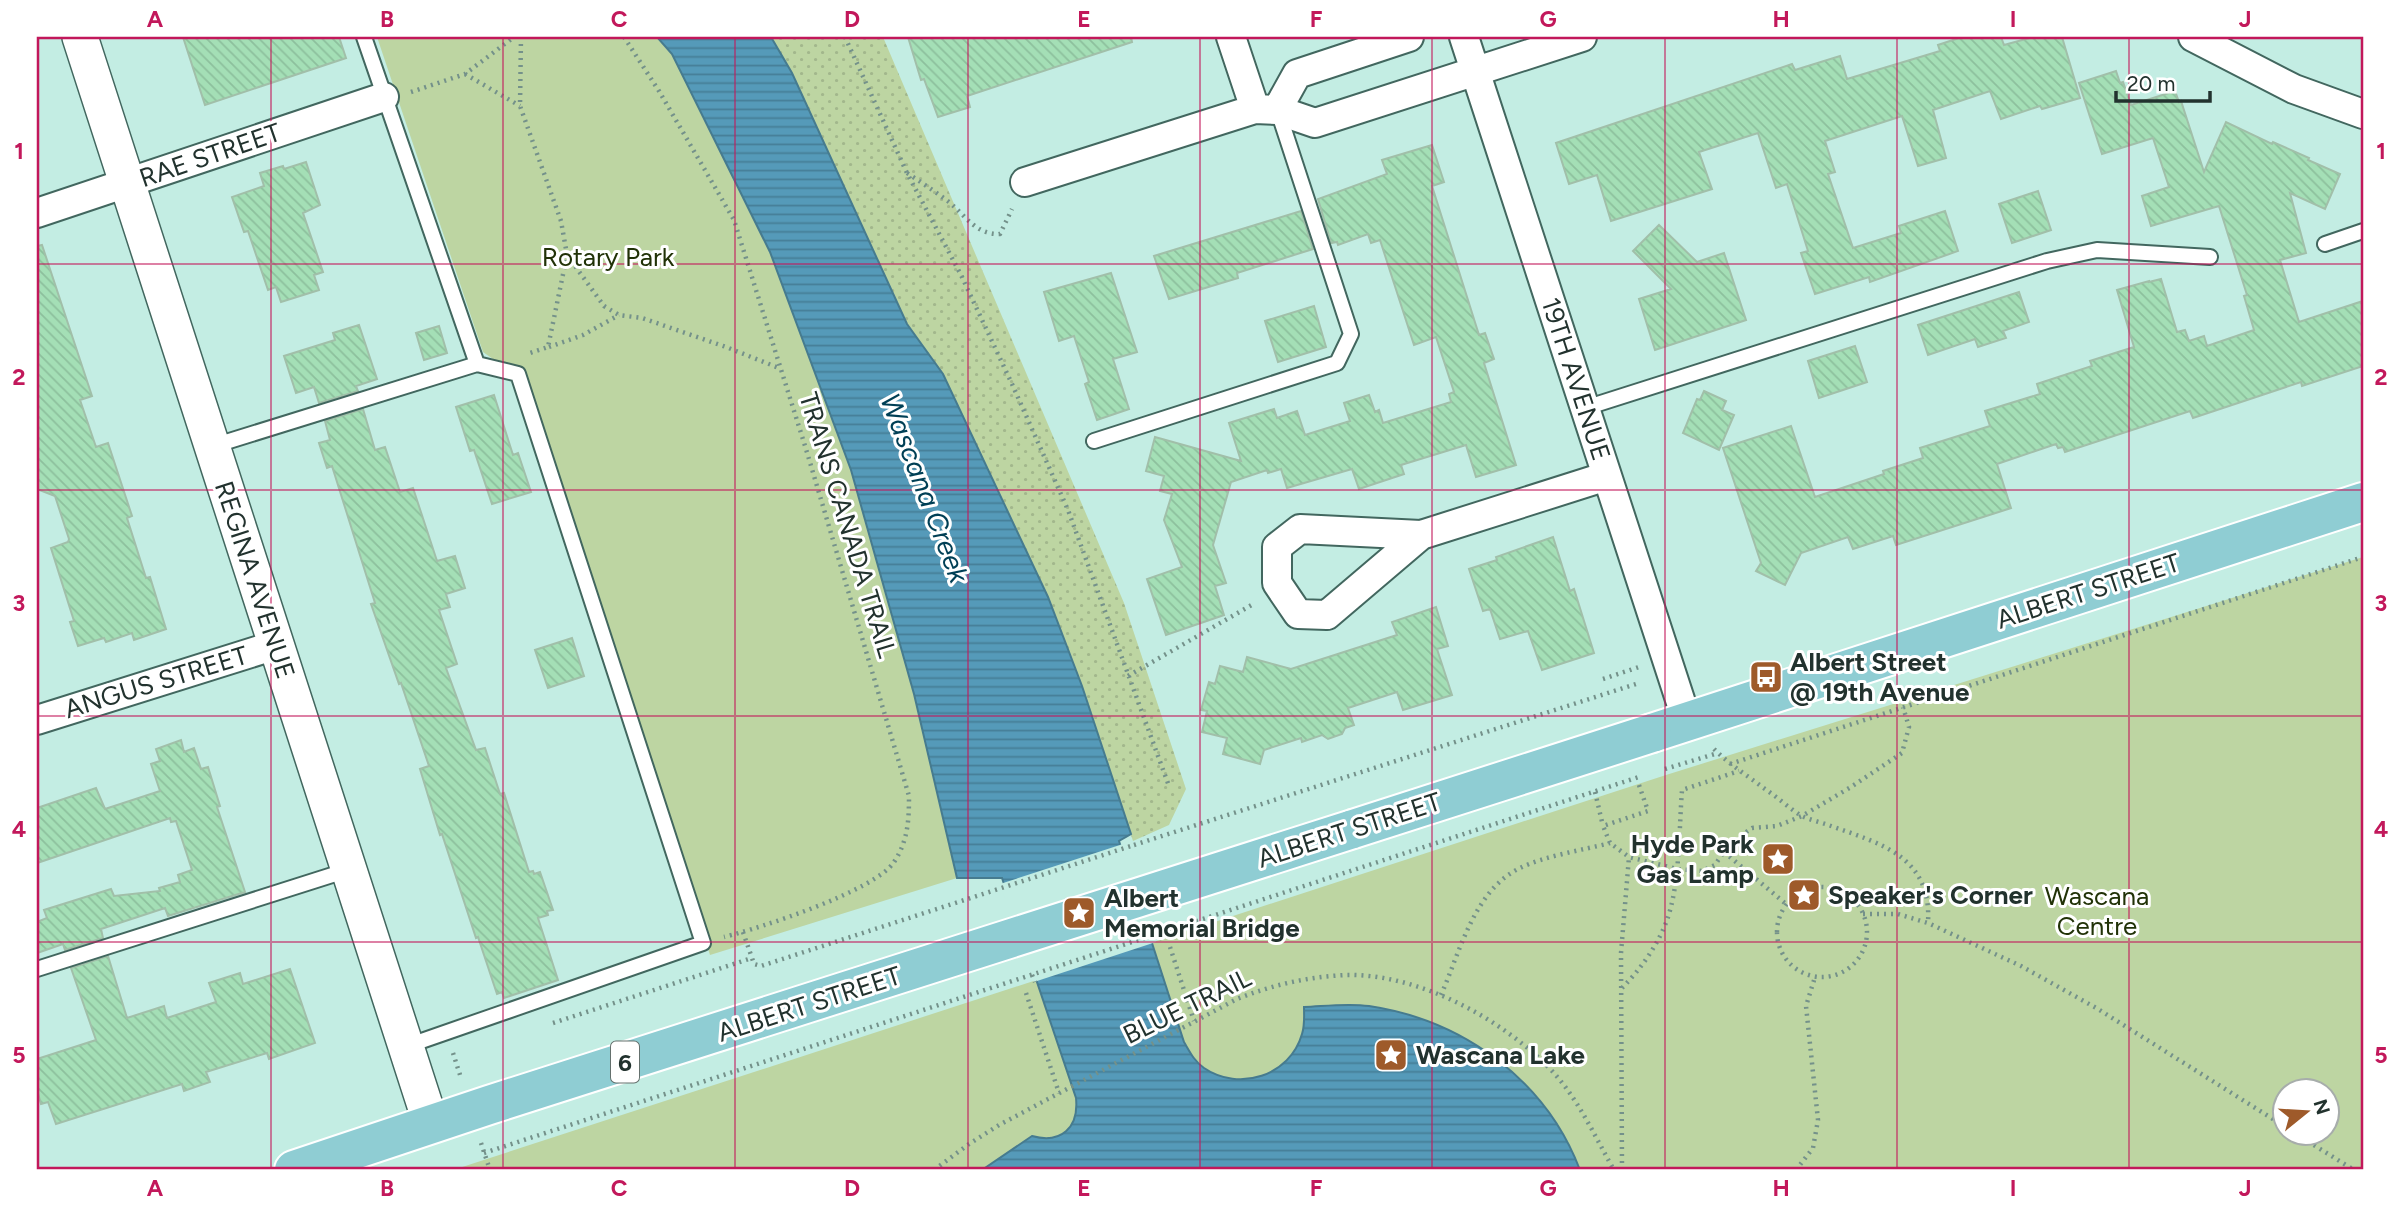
<svg xmlns="http://www.w3.org/2000/svg" width="2400" height="1207" font-family="Figtree,sans-serif">
	<style>
		.grass { fill: url(#grass-dots) }
		.park { fill: #bdd5a2; fill-rule: evenodd }
		.water { fill: url(#water-rules); stroke: #467b8f; stroke-width: 2 }
		.pier { fill: #c3ede3 }
		.building { fill: url(#building-back-hatch); stroke: #a1bfa9; stroke-width: 2 }
		.lines { fill: none; stroke-linecap: round; stroke-linejoin: round }
		.service-casing { stroke: #42675f; stroke-width: 18 }
		.minor-casing { stroke: #42675f; stroke-width: 32 }
		.tertiary-casing { stroke: #42675f; stroke-width: 38 }
		.primary-casing { stroke: #fff; stroke-width: 42 }
		.path { stroke: #74918a; stroke-width: 4.5; stroke-dasharray: 2 5; stroke-linecap: butt }
		.service { stroke: #fff; stroke-width: 14 }
		.minor { stroke: #fff; stroke-width: 28 }
		.tertiary { stroke: #fff; stroke-width: 35 }
		.primary { stroke: #8fcdd3; stroke-width: 38 }
		.primary-bridge-casing { stroke: #fff; stroke-width: 42; stroke-linecap: butt }
		.path-bridge { stroke: #74918a; stroke-width: 4.5; stroke-dasharray: 2 5; stroke-linecap: butt }
		.primary-bridge { stroke: #8fcdd3; stroke-width: 38 }
		.grid { fill: none; stroke: #c2185b; stroke-width: 2; stroke-opacity: 0.55 }
		.labels { text-anchor: middle; dominant-baseline: central; stroke-width: 6; stroke-linejoin: round; paint-order: stroke }
		.shield { fill: #fff; stroke: #64706d; stroke-width: 2 }
		.shield-label { font-size: 24px; font-weight: bold; fill: #22322e }
		.street-label { font-size: 26px; fill: #22322e; stroke: #fff }
		.park-label { font-size: 26px; fill: #213207; stroke: #fff }
		.poi-label { font-size: 26px; font-weight: bold; fill: #22322e; stroke: #fff; text-anchor: start }
		.water-label { font-size: 28px; font-style: italic; fill: #003f55; stroke: #fff }
		.neatline { fill: none; stroke: #c2185b; stroke-width: 2.5 }
		.grid-label { font-size: 23px; text-anchor: middle; font-weight: bold; fill: #c2185b }
	</style>
	<defs>
		<pattern id="grass-dots" width="8" height="8" patternUnits="userSpaceOnUse" patternTransform="scale(1.75)"><rect width="8" height="8" fill="#bdd5a2"/><path d="M2 2h.1M6 6h.1" fill="none" stroke="#a2b78c" stroke-width="1.8" stroke-linecap="round"/></pattern>
		<pattern id="water-rules" width="6" height="5" patternUnits="userSpaceOnUse" patternTransform="scale(1.75)"><rect width="6" height="5" fill="#559ab9"/><path d="M0 2.5h6" fill="none" stroke="#467e97"/></pattern>
		<pattern id="building-back-hatch" width="6" height="6" patternUnits="userSpaceOnUse" patternTransform="scale(1.75)"><rect width="6" height="6" fill="#a4dfb6"/><path d="M-1 5l2 2M0 0l6 6M5-1l2 2" fill="none" stroke="#8dc09d"/></pattern>
	</defs>
	<rect width="100%" height="100%" fill="#c3ede3"/>
	<!-- grass -->
	<path class="grass" d="M771,37h112l241,566 62,186 -17,36 -36,16 -51,-155 -34,-89 -105,-223 -36,-50 -115,-251z"/>
	<!-- park -->
	<path class="park" d="M377,37h280l15,17 98,198 81,218 63,224 43,184 -247,77 -180,-570 -47,-33z
		M2363,557v613h-1910l1213,-395zM2284,1092h42v42h-42z"/>
	<!-- water -->
	<path class="water" d="M657,37h114l21,36 115,251 36,50 105,223 34,89 49,148 -12,7 65,201c6,10 10,19 20,26 35,24 86,8 98,-34 3,-9 2,-18 2,-27 22,-1 44,-4 65,-1 94,14 177,74 211,164h-598l50,-34c29,8 47,-8 44,-38l-74,-220h-45l-43,-184 -63,-224 -81,-218 -98,-198z"/>
	<!-- pier -->
	<path class="pier" d="M1123,844l33,98 -122,40 -34,-98z"/>
	<!-- building -->
	<path class="building" d="M183,37h156l7,21 -141,47z
		M908,37h223l1,5 -165,54 3,11 -32,10 -14,-38 -3,1z
		M1962,37h39l3,8 29,-8h29l18,61 -38,11 -2,-3 -39,13 -11,-28 -57,19 13,48 -28,8 -16,-50 -77,25 10,31 -7,2 25,74 48,-15 -2,-7 46,-15 13,40 -88,31 -1,-5 -54,17 -14,-41 7,-2 -21,-67 -11,4 -18,-55 -59,19 13,37 -101,32 -14,-46 -28,9 -13,-41 236,-79 3,6 45,-14 7,23 93,-28 -2,-6z
		M2116,71l4,12 3,-1 8,23 44,-14 4,11 2,-1 23,71 22,-50 46,22 1,-2 36,16 -1,2 32,14 -15,35 -35,-16 16,60 -26,7 19,62 64,-21v65l-61,20 -1,-4 -108,36 -3,-7 -125,41 -2,-5 -5,1 -2,-4 -59,20 14,44 -115,37 -3,-9 -40,13 -5,-12 -47,16 -16,32 -29,-14 5,-8 -38,-115 68,-22 24,71 69,-23 -1,-3 40,-13 -3,-10 70,-22 -5,-15 55,-17 -3,-10 55,-18 -2,-5 44,-14 -17,-57 32,-9v1l12,-3 16,53 8,-2 4,11 15,-5 3,10 47,-16 -10,-34 3,-1 -28,-89 -68,20 -9,-30 27,-9 -16,-49 -51,16 -23,-71z
		M1432,145l12,37 -12,4 47,149 6,-2 9,26 -10,4 32,102 -40,12 -10,-32 -65,20 3,9 -45,15 -7,-20 -65,19 -6,-19 -13,4 -1,-3 -36,12 -18,63 13,38 -11,3 9,29 -58,20 -19,-56 35,-12 -18,-47 8,-26 -12,-3 4,-15 -18,-5 9,-34 86,24 -12,-38 45,-14 3,9 20,-7 8,24 45,-14 -6,-18 25,-8 6,17 4,-2 4,13 68,-21 -2,-8 5,-2 -18,-55 -22,8 -34,-105 -9,3 -3,-9 -30,11 -1,-3 -6,1 -13,-44 69,-25 -5,-14z
		M306,162l14,43 -17,8 20,59 -9,3 5,15 -38,12 -5,-15 -8,3 -20,-59 -4,1 -12,-35 32,-11 -4,-13 23,-7 1,3z
		M2038,191l13,39 -39,13 -13,-39z
		M1301,211l12,38 -76,24 1,5 -69,21 -15,-43z
		M1659,225l38,37 27,-9 22,67 -91,30 -16,-51 32,-10 -38,-38z
		M42,245l50,151 -12,4 16,47 12,-4 24,73 -5,2 19,60 4,-1 16,52 -32,11 -2,-7 -26,9 -2,-4 -26,8 -8,-24 4,-1 -23,-73 17,-6 1,-3 -14,-43 -18,-7v-243z
		M1111,273l26,79 -24,7 16,50 -32,11 -12,-36 4,-2 -15,-46 -15,5 -15,-49z
		M2019,292l10,30 -26,9 3,7 -28,9 -3,-8 -47,16 -10,-30z
		M1314,306l12,41 -48,15 -13,-41z
		M359,325l18,54 -21,7 2,5 -39,12 -5,-16 -18,6 -12,-37 51,-16 -2,-7z
		M439,326l8,27 -23,7 -8,-27z
		M1855,346l12,36 -48,16 -11,-37z
		M1704,391l22,10 -4,9 12,5 -15,35 -36,-17 14,-34 3,1z
		M494,395l19,60 5,-2 13,39 -39,12 -18,-54 -4,1 -14,-44z
		M363,409l12,41 10,-3 15,45 13,-4 24,73 18,-5 10,32 -19,6 4,13 -11,3 18,54 -11,4 30,82 9,-2 15,46 4,-1 25,79 4,-1 1,3 6,-2 13,38 -6,1 1,4 -10,3 20,62 -54,18 -2,-6 -5,2 -19,-57 -2,1 -34,-104 -2,1 -20,-66 9,-3 -28,-83 -2,1 -28,-80 4,-1 -43,-137 -5,2 -8,-25 11,-3 -5,-19z
		M1553,537l17,54 4,-2 20,64 -52,17 -14,-39 -28,8 -10,-30 -7,2 -14,-42 28,-9 -1,-3z
		M1436,607l12,39 -11,3 15,46 -49,15 -6,-18 -49,16 6,17 -9,3 -3,6 -14,5 -6,-4 -20,7 -1,-4 -37,12 -4,14 -37,-10 4,-16 -25,-6 5,-21 -6,-1 8,-28 6,2 5,-18 23,6 4,-15 44,12 106,-34 -5,-13z
		M572,638l12,38 -36,12 -13,-38z
		M181,740l3,12 10,-4 7,21 7,-2 12,39 -3,1 28,85 -77,24 -3,-8 -64,21 2,9 -38,12 -2,-6 -26,9v-31l10,-4 -3,-8 67,-21 3,7 46,-5 -1,-3 21,-6 -2,-7 14,-5 -16,-49 -5,1 -1,-4 -133,45v-55l59,-20 9,21 55,-18 -9,-27 9,-3 -4,-12z
		M108,956l19,62 37,-12 3,12 49,-16 -7,-19 31,-10 3,11 47,-15 25,74 -46,16 -2,-6 -61,19 4,10 -26,9 -2,-7 -126,40 -8,-22 -7,2 -4,-14v-31l59,-19 -25,-72z"/>
	<g class="lines">
		<defs>
			<path id="service" d="M364,37l113,327
				M2325,244l38,-13
				M1585,408l462,-147 50,-11 113,7
				M1094,441l243,-78 14,-29 -73,-223
				M213,446l264,-82 41,10 185,569 -296,103
				M37,969l311,-99"/>
			<path id="minor" d="M1231,37l24,72
				M1464,37l223,684
				M2193,37l101,52 69,25
				M1277,110l20,-36 112,-37
				M1025,182l230,-73 22,1 38,13 267,-86
				M37,213l347,-116
				M1421,535l-94,80 -29,-1 -21,-31v-36l23,-18 121,6 186,-59
				M37,720l239,-75"/>
			<path id="tertiary" d="M80,37l351,1087"/>
			<path id="primary" d="M1652,733l711,-231
				M294,1170l195,-65 864,-276"/>
		</defs>
		<!-- service casing -->
		<use href="#service" class="service-casing"/>
		<!-- minor casing -->
		<use href="#minor" class="minor-casing"/>
		<!-- tertiary casing -->
		<use href="#tertiary" class="tertiary-casing"/>
		<!-- primary casing -->
		<use href="#primary" class="primary-casing"/>
		<!-- path -->
		<path class="path" d="M521,37l-1,69 41,115 6,34 -19,92 -21,7
			M624,37l35,54 75,129 72,229 103,347c0,24 -1,45 -15,66 -19,29 -134,66 -170,75
			M845,37l62,136 54,102 51,109 56,126 101,276
			M465,74l55,32
			M411,92l54,-18 49,-37
			M907,173c15,10 29,19 42,29 17,14 27,33 51,32l12,-25
			M567,255l37,51 15,9 23,3 84,29 53,21
			M549,347l34,-12 36,-20
			M1128,676l127,-73
			M1603,679l36,-12
			M1714,749c16,16 34,27 51,40 12,8 23,18 35,26 9,5 21,7 31,11 51,18 101,31 97,97
			M1730,764l633,-207
			M1665,769l53,-16
			M1639,785l9,26 -45,15 7,17 19,14 48,12 25,2 13,-6 14,-21 23,-16 25,-2 25,-10 49,-29 51,-34 7,-26 -6,-20
			M1595,792l8,34
			M1724,852l62,52
			M1777 932a45 45 0 1 1 90 0a45 45 0 1 1-90 0Z
			M1863,914h35l30,9 93,43 77,43 186,117
			M743,932l9,26
			M1160,933l2,7
			M1170,947l24,74
			M1032,975l3,7
			M1622,988c18,-18 36,-43 45,-68 13,-36 12,-91 15,-130l57,-19
			M1026,993l33,100
			M1441,995c19,-43 33,-105 79,-127 24,-12 63,-18 90,-25
			M553,1023l199,-65 2,6 7,2 373,-121
			M453,1053l8,25
			M2296,1134l58,36
			M481,1143l8,24 -3,3
			M484,1153l679,-221
			M934,1170l35,-26 30,-19 238,-126c35,-14 70,-22 108,-24 73,-2 158,44 207,96 27,29 43,66 62,99
			M1622,1170l-1,-217 8,-96
			M1796,1170l17,-22 5,-28 -12,-114 9,-29"/>
		<!-- service -->
		<use href="#service" class="service"/>
		<!-- minor -->
		<use href="#minor" class="minor"/>
		<!-- tertiary -->
		<use href="#tertiary" class="tertiary"/>
		<!-- primary -->
		<use href="#primary" class="primary"/>
		<defs>
			<path id="primary-bridge" d="M1353,829l299,-96"/>
		</defs>
		<!-- primary-bridge casing -->
		<use href="#primary-bridge" class="primary-bridge-casing"/>
		<!-- path-bridge -->
		<path class="path-bridge" d="M1134,845l502,-161
			M1163,932l479,-156"/>
		<!-- primary-bridge -->
		<use href="#primary-bridge" class="primary-bridge"/>
	</g>
	<!-- grid -->
	<path class="grid" d="M271,37v1133M503,37v1133M735,37v1133M968,37v1133M1200,37v1133M1432,37v1133M1665,37v1133M1897,37v1133M2129,37v1133M37,264h2326M37,490h2326M37,716h2326M37,942h2326"/>
	<!-- icons -->
	<defs>
		<symbol id="bus-square" viewBox="-11 -11 22 22"><rect x="-9" y="-9" width="18" height="18" rx="4" fill="#9e5a2a" stroke="#fff"/><path d="M-5-6H5V4H4V6H2V4H-2V6H-4V4H-5ZM-3.5-4V0h7V-4ZM-3.5 1.2v1.5H-2V1.2ZM2 1.2v1.5H3.5V1.2Z" fill="#fff"/></symbol>
		<symbol id="sight-square" viewBox="-11 -11 22 22"><rect x="-9" y="-9" width="18" height="18" rx="4" fill="#9e5a2a" stroke="#fff"/><path d="M0-6L1.8-2.2L6-1.7L2.9 1.2L3.7 5.4L0 3.3L-3.7 5.4L-2.9 1.2L-6-1.7L-1.8-2.2Z" fill="#fff"/></symbol>
	</defs>
	<g fill-rule="evenodd">
		<use href="#bus-square" x="1747" y="658" width="38" height="38"/>
		<use href="#sight-square" x="1759" y="840" width="38" height="38"/>
		<use href="#sight-square" x="1785" y="876" width="38" height="38"/>
		<use href="#sight-square" x="1060" y="894" width="38" height="38"/>
		<use href="#sight-square" x="1372" y="1036" width="38" height="38"/>
	</g>
	<g class="labels">
		<!-- shield labels -->
		<rect class="shield" x="611" y="1041.5" width="28" height="41" rx="5"/>
		<g class="shield-label">
			<text x="625" y="1062">6</text>
		</g>
		<!-- street labels -->
		<g class="street-label">
			<text transform="translate(210 155) rotate(-19)">RAE STREET</text>
			<text transform="translate(1576 379) rotate(72)">19TH AVENUE</text>
			<text transform="translate(848 525) rotate(73)">TRANS CANADA TRAIL</text>
			<text transform="translate(255 580) rotate(72)">REGINA AVENUE</text>
			<text transform="translate(2088 591) rotate(-18)">ALBERT STREET</text>
			<text transform="translate(156 682) rotate(-17)">ANGUS STREET</text>
			<text transform="translate(1349 830) rotate(-18)">ALBERT STREET</text>
			<text transform="translate(809 1004) rotate(-18)">ALBERT STREET</text>
			<text transform="translate(1187 1006) rotate(-26)">BLUE TRAIL</text>
		</g>
		<!-- park labels -->
		<g class="park-label">
			<text x="608" y="257">Rotary Park</text>
			<text x="2097" y="896">Wascana<tspan x="2097" dy="30">Centre</tspan></text>
		</g>
		<!-- poi labels -->
		<g class="poi-label">
			<text x="1790" y="662">Albert Street<tspan x="1790" dy="30">@ 19th Avenue</tspan></text>
			<text x="1754" y="844" text-anchor="end">Hyde Park<tspan x="1754" dy="30">Gas Lamp</tspan></text>
			<text x="1828" y="895">Speaker's Corner</text>
			<text x="1104" y="898">Albert<tspan x="1104" dy="30">Memorial Bridge</tspan></text>
			<text x="1416" y="1055">Wascana Lake</text>
		</g>
		<!-- water labels -->
		<g class="water-label">
			<text transform="translate(925 488) rotate(69)">Wascana Creek</text>
		</g>
	</g>
	<!-- border -->
	<rect width="2400" height="1207" fill="none" stroke="#ffffff" stroke-width="77"/>
	<!-- north arrow -->
	<g transform="translate(2306 1112) rotate(72)"><circle r="33" fill="#ffffff" stroke="#a7adab" stroke-width="2"/>
	<path d="M0-5L12 26L0 18L-12 26Z" fill="#9e5a2a"/>
	<text y="-10" font-size="19" font-weight="bold" text-anchor="middle" fill="#22322e">N</text>
	</g>
	<!-- scale -->
	<path d="M2116 91v10h94v-10" fill="none" stroke="#22322e" stroke-width="3.5"/>
	<text x="2127" y="91" font-size="21" fill="#22322e" stroke="#ffffff" stroke-width="5" paint-order="stroke">20 m</text>
	<rect x="38" y="38" width="2324" height="1130" class="neatline"/>
	<g class="grid-label">
		<text x="155" y="27">A</text>
		<text x="387" y="27">B</text>
		<text x="619" y="27">C</text>
		<text x="852" y="27">D</text>
		<text x="1084" y="27">E</text>
		<text x="1316" y="27">F</text>
		<text x="1548" y="27">G</text>
		<text x="1781" y="27">H</text>
		<text x="2013" y="27">I</text>
		<text x="2245" y="27">J</text>
		<text x="19" y="159">1</text>
		<text x="2381" y="159">1</text>
		<text x="19" y="385">2</text>
		<text x="2381" y="385">2</text>
		<text x="19" y="611">3</text>
		<text x="2381" y="611">3</text>
		<text x="19" y="837">4</text>
		<text x="2381" y="837">4</text>
		<text x="19" y="1063">5</text>
		<text x="2381" y="1063">5</text>
		<text x="155" y="1196">A</text>
		<text x="387" y="1196">B</text>
		<text x="619" y="1196">C</text>
		<text x="852" y="1196">D</text>
		<text x="1084" y="1196">E</text>
		<text x="1316" y="1196">F</text>
		<text x="1548" y="1196">G</text>
		<text x="1781" y="1196">H</text>
		<text x="2013" y="1196">I</text>
		<text x="2245" y="1196">J</text>
	</g>
</svg>
